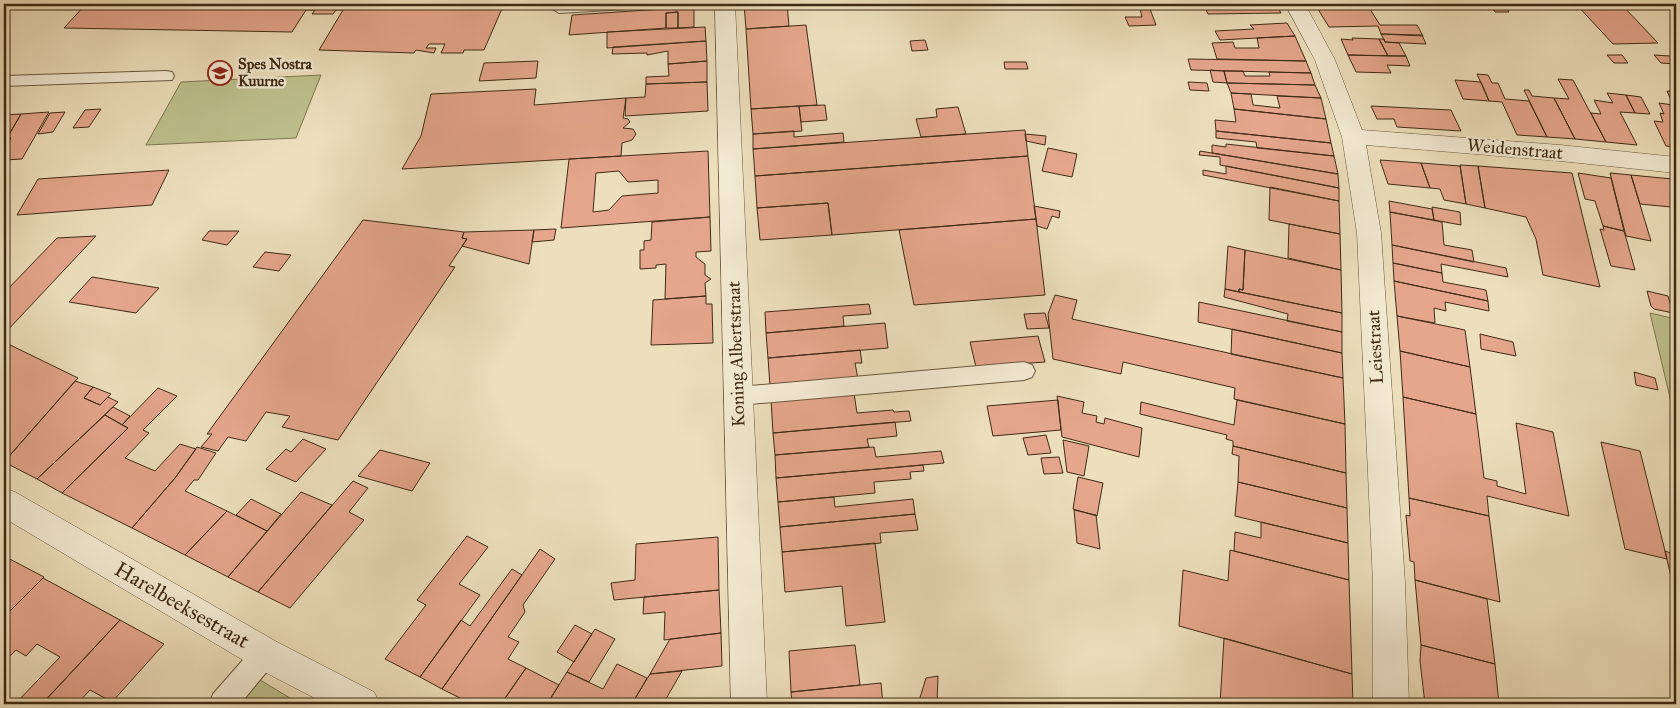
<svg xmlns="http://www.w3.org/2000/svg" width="1680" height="708" font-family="'IM FELL Great Primer',serif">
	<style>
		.green { fill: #bdc08d; stroke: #7e7650 }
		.building { fill: #e5a68d; stroke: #3f2b12; fill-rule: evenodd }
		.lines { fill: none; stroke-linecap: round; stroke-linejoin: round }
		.lane-casing { stroke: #6a583c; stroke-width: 2 }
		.street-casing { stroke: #6a583c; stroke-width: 1 }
		.lane { fill: #f3ead3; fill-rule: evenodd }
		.street { fill: #f3ead3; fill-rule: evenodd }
		.labels { text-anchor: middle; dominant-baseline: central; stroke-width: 4.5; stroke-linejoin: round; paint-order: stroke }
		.far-poi-label { font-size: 15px; font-weight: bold; fill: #3f2b12; stroke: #f3ead3; text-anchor: start }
		.street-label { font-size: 18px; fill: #3f2b12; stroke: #f3ead3 }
		.near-street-label { font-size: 21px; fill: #3f2b12; stroke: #f3ead3 }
	</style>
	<rect width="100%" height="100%" fill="#eddfbc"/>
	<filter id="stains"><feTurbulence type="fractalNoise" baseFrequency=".004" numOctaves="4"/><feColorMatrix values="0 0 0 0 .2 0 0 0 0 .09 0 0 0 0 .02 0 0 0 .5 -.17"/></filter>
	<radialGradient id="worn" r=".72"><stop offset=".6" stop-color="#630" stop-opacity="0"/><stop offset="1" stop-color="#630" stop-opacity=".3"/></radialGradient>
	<!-- green -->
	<path class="green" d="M321,75l-25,63 -150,7 35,-63z
		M1650,313l26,6v104z
		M240,668l60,36h-89z"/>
	<!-- building -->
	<path class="building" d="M86,4h418l-20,46h-20l-1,3h-22l4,-9h-16l-3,4h10l-2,5 -18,-3 -2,3 -95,-3 24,-40h-7l-3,4h-21l3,-4h-9l-14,22 -228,-4z
		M744,4h43l2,22 -43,3z
		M1203,4h73l5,9 -73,1z
		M1314,4h97l-95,2z
		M1389,4l2,4 -21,1 10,16h37l6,11 -42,-2 -3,-8 -49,1 -13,-21z
		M1490,4h14l5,8h-14z
		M1576,4h45l37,39 -45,1z
		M1624,4h22l4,4 -20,1z
		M694,7v20l-16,1v-16l-12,1v15l-97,7 3,-20z
		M1140,9h10l6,16 -27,1 -4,-9h17z
		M678,12v16h-12v-15z
		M1287,23l8,13 -75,4 -5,-9 39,-2 -4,-4z
		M806,25l11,80 -66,4 -5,-80z
		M705,27l1,14 -99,7v-16z
		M1381,34l41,1 4,9 -41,-2z
		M1295,36l11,25 -89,-2 -5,-16 21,-1 2,6h24l-2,-10z
		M1352,38l27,1 9,17 -40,-1 -7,-16 12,1z
		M1379,39h5l1,3 14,1 7,13h-18z
		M925,40l3,10 -16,1 -2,-10z
		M706,41l1,20 -39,3v-13l-21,4v-2l-35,1 1,-7z
		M1348,55l58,1 4,10 -23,-1 4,8 -35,-1z
		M1607,55h15l6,8h-14z
		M1654,55l16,1 6,8 -15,-1z
		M1188,59l118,2 5,12 -120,-3z
		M538,61l-2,17 -57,3 5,-18z
		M707,61v21l-61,2v-7l23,-1 -1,-12z
		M1004,62h22l2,7h-23z
		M1210,70l14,1 3,12 -14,-1z
		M1224,71h19l2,5h25l-1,-4 42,1 4,12 -88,-2z
		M1477,74l11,1 4,8h6l7,16 24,2 18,36 -30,-2 -15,-33 -13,-1z
		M1558,79l15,1 33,62 -31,-3 -21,-41 15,1z
		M1455,80l26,2 8,19 -26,-2z
		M707,82l1,29 -83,5 1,-18 19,-1 1,-13z
		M1188,82l19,1 2,8 -19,-1z
		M1227,83l88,2 6,13 -90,-5z
		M536,89l-2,16 92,-7 -3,20 5,1 2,3 -7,6 10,1 3,5 -4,6 -10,3 -1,13 -219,13 19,-33 10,-42z
		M1524,90h5l3,6 22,2 21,41 -28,-2z
		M1667,91l9,1v19l-3,-6z
		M1231,93l20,1 2,11 27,3 -3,-12 44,2 5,21 -92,-10z
		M1607,93l19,2 9,18 -15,-1 17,33 -31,-3 -15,-29 10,1 -7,-14 19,3z
		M1626,95l15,2 9,17 -15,-1z
		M1659,103l14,2 3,6v36l-10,-1 -12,-25 9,1 -3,-9 4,1z
		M825,105l2,15 -26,2 -2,-16z
		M799,106l3,25 -49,3 -2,-25z
		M1371,106l80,4 10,21 -64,-4 -3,-8h-17z
		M958,107l8,27 -45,3 -5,-18 21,-2 -1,-8z
		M101,109l-12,18 -16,1 12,-18z
		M1234,109l92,10 5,24 -115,-12 -1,-11 21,2z
		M49,112l-27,47 -18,1v-12l7,-10h-4l14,-24z
		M65,112l-12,20 -15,2 12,-21z
		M21,114l-14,24 -3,1v-24z
		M1025,130l3,26 -273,20 -2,-27z
		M794,131v6l49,-4 1,9 -91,7v-15z
		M1216,131l115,12 3,13 -77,-8 -1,-6 -40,-4z
		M1025,134l21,2 -1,9 -19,-4z
		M1226,144l108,12 4,18 -126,-21v-8l14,2z
		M1048,148l29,6 -5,23 -30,-6z
		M708,151l2,66 -149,11 8,-69zM619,171l9,11 30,-2v13l-36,3 -13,14 -16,2 3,-39z
		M1200,151l138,23 1,14 -119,-23v-8l-21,-2z
		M1028,156l8,63 -204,16 -4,-32 -71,5 -2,-32z
		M1380,160l41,3 9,25 -42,-4z
		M1421,163l39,3 6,38 -22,-4 -4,-11 -10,-1z
		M1460,165l18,1 7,42 -19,-4z
		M1226,166l113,22v13l-136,-26v-5l23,4z
		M1478,166l94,7 28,114 -57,-12 -7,-36 -10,-22 -41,-9z
		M169,170l-17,35 -135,10 21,-36z
		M1578,173l33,5 13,53 -21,-5 -8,-25 -10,-2z
		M1610,173l21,2 20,66 -25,-5z
		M1631,175l41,4 4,13v35l-5,-20 -31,-3z
		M1270,187l69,14 1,33 -71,-14z
		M1389,201l43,8 2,11 -44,-8z
		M828,203l4,32 -72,5 -3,-32z
		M1034,206l26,5 -1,7 -7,-2 -5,13 -10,-3z
		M1432,207l28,5 1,13 -27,-5z
		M1390,212l52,10 2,23 28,5 2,12 -82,-17z
		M710,217l1,34 -15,1v5l9,7v11l6,4 -6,4 1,13 -41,3 1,-35 -10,1v3l-16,1v-19h4v-9l7,-1 1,-18z
		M1036,219l9,76 -131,10 -15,-75z
		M363,220l101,12 -2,6 5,1 -18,27 6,1 -117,173 -56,-13 8,-11 -24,-4 -20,29 -18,-4 -10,14 -17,-4 11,-13h-5z
		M1289,224l51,10 1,36 -53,-12z
		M1603,226l21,5 11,39 -24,-4 -11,-37 4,1z
		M556,229l-2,11 -22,2 2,-12z
		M534,230l-5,34 -67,-18 5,-7 -5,-1 2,-6z
		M209,231h30l-12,14 -25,-5z
		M96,236l-91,97h-1v-40l53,-55z
		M1392,245l114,23 2,9 -67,-13 1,9 -49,-10z
		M1228,246l17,4 -2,40 -4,-1v3l-14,-3z
		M1245,250l96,20 1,43 -103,-21v-3l4,1z
		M265,252l26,3 -12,16 -26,-4z
		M1393,263l49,10 1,9 43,8 2,11 -94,-20z
		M92,277l67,11 -23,25 -67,-11z
		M1394,281l94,20 1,10 -44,-9 1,9 -12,-3 1,15 -38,-7z
		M1225,289l117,24v19l-55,-11 1,-7 -64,-17z
		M1647,291l21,5 5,17 -19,-4 -3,-3z
		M1055,295l22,5 -5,19 271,59 2,46 -111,-25 1,-11 -112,-26 -2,12 -68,-15 -5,-45z
		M706,296v8h6l1,39 -62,2 2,-45z
		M1199,302l143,30v21l-144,-31z
		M869,304l2,10 -28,2 1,10 -78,7 -1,-21z
		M1045,313l4,15 -22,1 -3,-15z
		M1397,316l68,14 5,37 -70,-16z
		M885,323l3,25 -120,10 -2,-25z
		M1232,329l110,24 1,25 -112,-24z
		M1480,334l33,8 3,14 -35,-7z
		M1038,336l7,26 -69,5 -6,-25z
		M4,342l74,36 -74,84z
		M860,350l2,13h-7l3,16 -88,7 -2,-28z
		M1400,351l70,16 6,47 -73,-17z
		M1634,372l21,6 3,12 -22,-5z
		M75,381l18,6 -9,11 16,7 8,-8 10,5 -81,77 -33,-17z
		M93,387l18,7 -11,11 -16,-7z
		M158,388l19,8 -34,34 6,3 -24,25 30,13 25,-27 16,5 -21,29 -43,50 -70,-35 66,-65 -6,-3z
		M854,393l3,20 36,-3 1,2 15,-1 2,10 -138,12 -2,-33z
		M1057,396l27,6 -2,11 15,3 -1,6 8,2 1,-6 37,10 -3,29 -77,-20z
		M1403,397l73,17 8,64 13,3v5l29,8 -10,-71 37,9 16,84 -82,-20 2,20 -80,-18z
		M1058,400l3,30 -68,6 -6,-30z
		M1237,400l108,24 1,49 -113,-27v-5l-7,-2 1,-4 -87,-21 1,-12 93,23z
		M113,407l17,9 -8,9 -17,-10z
		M105,415l23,13 -66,65 -25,-14z
		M895,422l2,14 -30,3 2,8 -94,8 -2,-22z
		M1046,435l5,18 -23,2 -5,-17z
		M303,439l23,10 -30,33 -30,-13 20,-20 5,3z
		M1063,440l26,6 -5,30 -17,-4z
		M1601,442l39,9 27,108 -42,-10z
		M1233,446l113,27 1,35 -109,-26 1,-26 -7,-2z
		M197,447l19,6 -18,27h-4l-9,11 42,20 -42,44 -53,-27 43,-50z
		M874,447l2,10 65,-6 3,12 -168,15 -1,-23z
		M380,450l50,13 -18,28 -54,-15z
		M1059,457l4,16 -19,1 -3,-16z
		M923,465l1,6 -14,1 1,7 -37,3 1,11 -97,9 -2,-24z
		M1078,477l25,6 -6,33 -24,-7z
		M353,481l15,7 -19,24 15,8 -74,88 -32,-16z
		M1238,482l109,26 1,35 -113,-27z
		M301,492l31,13 -74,87 -30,-15z
		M834,497l1,10 78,-8 2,15 -135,13 -2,-25z
		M1409,498l80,18 11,86 -85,-22 -1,-18 -4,-1 -4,-46 4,1z
		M251,499l30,15 -14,17 -31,-16z
		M1074,510l22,5 4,34 -23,-6z
		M227,511l40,20 -39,46 -43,-22z
		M915,514l3,16 -38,3 1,10 -99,9 -2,-25z
		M1261,522l87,21 1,37 -115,-29 1,-19 26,6z
		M467,536l21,11 -29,37 21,11 -60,82 -35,-18 41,-54 -9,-5z
		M718,537l1,53 -105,10 -3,-17 24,-3 1,-36z
		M875,543l10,79 -39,4 -4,-40 -57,6 -3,-40z
		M540,549l15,10 -32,46 2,7 -17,25 11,5 -11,17 18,9 -25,36h-29l-30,-15z
		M1230,550l119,30 3,94 -173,-48 4,-56 45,11z
		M1665,551l11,4v24l-5,-2z
		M4,556l40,21 -40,40z
		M512,569l10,6 -80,114 -22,-12 41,-57 9,6z
		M43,578l77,42 -78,84h-27l45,-47 -23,-13 -11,12 -10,-6 -12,12v-45z
		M1415,580l72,19 8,65 -74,-19z
		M719,590l2,43 -57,7 1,-28 -22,2 1,-17z
		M120,620l44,24 -52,58 -22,-12 -13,14h-35z
		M575,625l17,9 -18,28 -17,-10z
		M595,629l20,10 -26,43 -22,-10z
		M721,633l1,33 -72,8 20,-35z
		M1224,638l128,36 1,30h-133z
		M855,645l5,40 -69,7 -2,-41z
		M1421,645l74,19 4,40h-74l-5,-43z
		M617,664l30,14 -15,26h-85l20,-32 36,17z
		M526,668l33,17 -12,19h-46z
		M682,671l-19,33h-22l-7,-4 16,-26z
		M938,676l-1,28h-19l8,-26z
		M881,683l2,21h-91l-1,-12z"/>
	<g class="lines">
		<defs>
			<path id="lane" d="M558,4h77l-8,5 -68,4 -8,-5z
				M166,71l6,1 2,4 -2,4 -168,6v-10z
				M1024,362l8,3 3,6 -3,6 -8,3 -286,25 -8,-3 -3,-6 3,-6 8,-3z
				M265,641l9,4 4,9 -4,9 -34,41h-31l4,-10 43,-49z"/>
			<path id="street" d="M715,4h20l32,700h-36z
				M1285,4h20l30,56 27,70 198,15 116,12v16l-116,-12 -194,-16 15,88 24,350 4,121h-36v-121l-16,-350 -15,-96 -27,-77z
				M4,488l11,4 262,150 97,50 6,12h-54l-73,-38 -249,-148z"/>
		</defs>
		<!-- lane casing -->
		<use href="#lane" class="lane-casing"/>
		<!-- street casing -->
		<use href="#street" class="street-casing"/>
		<!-- lane -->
		<use href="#lane" class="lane"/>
		<!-- street -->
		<use href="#street" class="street"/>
	</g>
	<!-- icons -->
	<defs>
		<symbol id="school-ring" viewBox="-11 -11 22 22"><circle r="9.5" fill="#f3ead3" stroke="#8f2418" stroke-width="1.5"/><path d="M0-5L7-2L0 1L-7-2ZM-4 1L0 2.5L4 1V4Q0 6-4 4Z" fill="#8f2418"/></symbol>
	</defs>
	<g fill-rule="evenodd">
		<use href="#school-ring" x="206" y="59" width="28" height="28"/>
	</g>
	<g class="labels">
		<!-- far-poi labels -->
		<g class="far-poi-label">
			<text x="238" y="64">Spes Nostra<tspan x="238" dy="17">Kuurne</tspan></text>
		</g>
		<!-- street labels -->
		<g class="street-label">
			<text transform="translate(1515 149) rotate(5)">Weidenstraat</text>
			<text transform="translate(1375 347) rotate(-93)">Leiestraat</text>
			<text transform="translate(736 354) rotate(-92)">Koning Albertstraat</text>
		</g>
		<!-- near-street labels -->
		<g class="near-street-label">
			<text transform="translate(182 605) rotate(30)">Harelbeeksestraat</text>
		</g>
	</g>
	<!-- margin -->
	<rect width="1680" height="708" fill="none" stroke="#eddfbc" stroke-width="20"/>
	<rect x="5" y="5" width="1670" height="698" fill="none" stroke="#3f2b12" stroke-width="2.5"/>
	<rect x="10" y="10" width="1660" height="688" fill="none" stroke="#3f2b12"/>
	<rect width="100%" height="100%" filter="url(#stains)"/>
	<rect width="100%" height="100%" fill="url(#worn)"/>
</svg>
